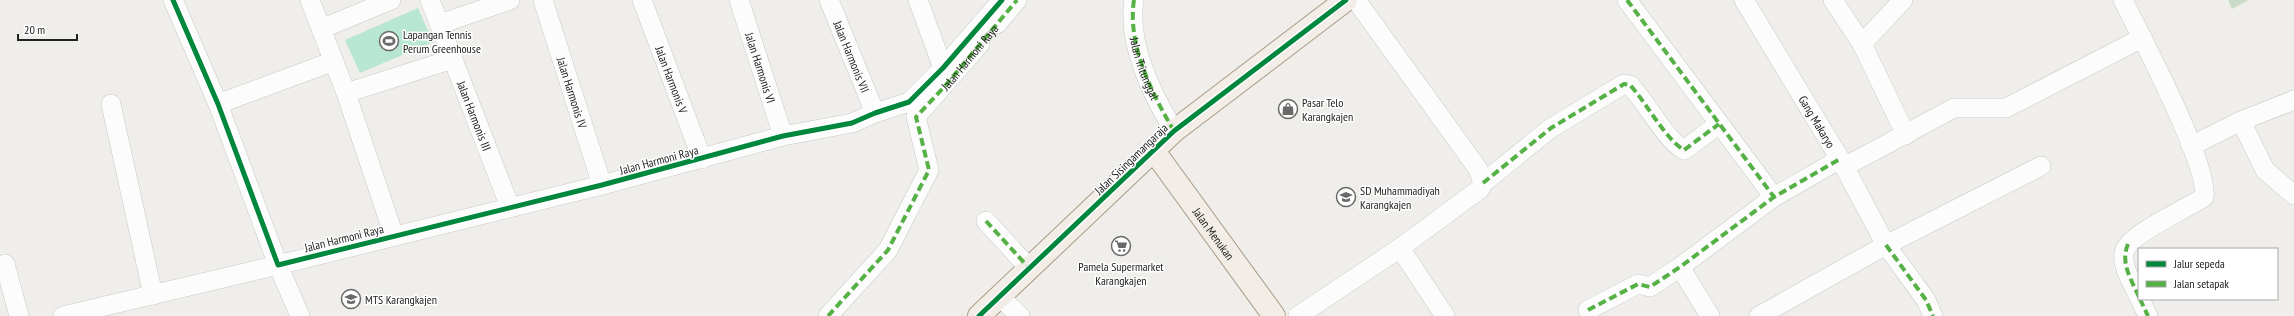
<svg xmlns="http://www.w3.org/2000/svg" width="2294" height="316" font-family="'PT Sans Narrow',sans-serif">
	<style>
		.cemetery { fill: #cadbca }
		.pitch { fill: #b7e6d2 }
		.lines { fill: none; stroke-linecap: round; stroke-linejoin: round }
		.minor-casing { stroke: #c9c8c7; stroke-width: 20 }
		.major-casing { stroke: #a79c86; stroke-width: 24 }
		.minor { stroke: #fdfcfc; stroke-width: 19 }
		.major { stroke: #f3ede7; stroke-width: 22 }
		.quiet { stroke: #55b145; stroke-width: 4; stroke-dasharray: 8 4; stroke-linecap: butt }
		.cycleway-casing { stroke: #fff; stroke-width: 8 }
		.cycleway { stroke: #00873e; stroke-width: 5 }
		.labels { text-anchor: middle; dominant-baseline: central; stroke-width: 3; stroke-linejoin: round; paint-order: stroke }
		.poi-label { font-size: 12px; fill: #222; stroke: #fff; text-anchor: start }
		.street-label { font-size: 12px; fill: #222; stroke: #fff }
	</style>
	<rect width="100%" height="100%" fill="#f0eeeb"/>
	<!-- cemetery -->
	<path class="cemetery" d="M2228,0h21l-17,9z"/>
	<!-- pitch -->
	<path class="pitch" d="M418,8l15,34 -73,31 -15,-33z"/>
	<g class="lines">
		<defs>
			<g id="minor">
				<path d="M173,0l45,104 60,161 324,-80 181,-49 69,-13 23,-10 34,-11 34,-34 59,-68"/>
				<path d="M310,0l36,93 48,143"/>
				<path id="s1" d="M430,0l80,207"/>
				<path id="s2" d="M543,0l59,185"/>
				<path id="s3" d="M642,0l60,159"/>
				<path id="s4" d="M739,0l44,136"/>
				<path id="s5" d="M829,0l46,113"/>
				<path d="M918,0l25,68"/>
				<path d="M1134,0c-7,44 18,94 40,131"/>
				<path d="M1627,0l147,197"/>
				<path id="s6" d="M1744,0l96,159 46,86 40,55 7,16"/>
				<path d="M1833,0l29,44 44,91"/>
				<path d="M2123,0c17,34 87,167 81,197 -17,12 -77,37 -80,56 -2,15 9,31 15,44"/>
				<path d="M440,24l70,-24"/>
				<path d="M997,24l20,-24"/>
				<path d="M321,29l70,-29"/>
				<path d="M1862,44l41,-44"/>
				<path d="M346,93l107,-34"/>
				<path d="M111,104l42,191"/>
				<path d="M218,104l116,-43"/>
				<path d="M2241,121l24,49 29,25"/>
				<path d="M2191,146l50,-25 53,-21"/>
				<path d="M1844,167l110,-59h52l136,-70"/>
				<path d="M1483,183l68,-55 73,-44 6,1c16,17 36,55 54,65l35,-26"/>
				<path d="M986,221l44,48"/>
				<path d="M1400,248l45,68"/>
				<path d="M5,264l14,52"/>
				<path d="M1680,267l30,49"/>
				<path d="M1000,297l20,19"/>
				<path d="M2140,299l8,17"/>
				<path d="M1588,310l50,-26 12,3 30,-20 94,-70 66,-38"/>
				<path d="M63,316l215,-51 22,51"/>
				<path d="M828,316l60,-66 41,-80 -13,-53 64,-73"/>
				<path d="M1298,316l102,-68 80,-59 3,-6 -5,-14 -122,-169"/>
				<path d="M1759,316l127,-71 155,-79"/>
			</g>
			<g id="major">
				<path id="s7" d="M1154,151l120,165"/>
				<path d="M979,316l195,-185 172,-131"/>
			</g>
		</defs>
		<!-- minor casing -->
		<use href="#minor" class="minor-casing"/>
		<!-- major casing -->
		<use href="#major" class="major-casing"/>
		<!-- minor -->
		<use href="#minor" class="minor"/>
		<!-- major -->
		<use href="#major" class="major"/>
		<!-- quiet -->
		<g class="quiet">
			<path id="s8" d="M1134,0c-7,44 18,94 40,131"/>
			<path d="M1627,0l147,197"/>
			<path d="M1483,183l68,-55 73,-44 6,1c16,17 36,55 54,65l35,-26"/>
			<path d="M986,221l44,48"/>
			<path d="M2128,244c-8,19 3,35 11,53"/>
			<path d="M1886,245l40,55 7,16"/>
			<path d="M2140,299l8,17"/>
			<path d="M1588,310l50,-26 12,3 30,-20 94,-70 66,-38"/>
			<path id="s9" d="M828,316l60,-66 41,-80 -13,-53 29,-31 72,-86"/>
		</g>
		<defs>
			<path id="cycleway" d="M173,0l45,104 60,161 324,-80 181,-49 69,-13 23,-10 34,-11 34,-34 59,-68
				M979,316l195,-185 172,-131"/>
		</defs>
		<!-- cycleway casing -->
		<use href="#cycleway" class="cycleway-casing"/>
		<!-- cycleway -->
		<use href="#cycleway" class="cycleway"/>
	</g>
	<!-- icons -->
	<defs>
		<symbol id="stadium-ring" viewBox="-11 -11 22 22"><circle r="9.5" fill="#fff" stroke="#6a6968" stroke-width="1.5"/><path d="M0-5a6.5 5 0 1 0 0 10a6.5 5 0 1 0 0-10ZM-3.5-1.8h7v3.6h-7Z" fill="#6a6968"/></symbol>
		<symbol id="shop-ring" viewBox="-11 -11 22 22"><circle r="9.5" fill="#fff" stroke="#6a6968" stroke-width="1.5"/><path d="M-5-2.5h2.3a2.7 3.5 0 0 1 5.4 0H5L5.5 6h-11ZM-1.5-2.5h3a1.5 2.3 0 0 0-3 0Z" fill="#6a6968"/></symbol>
		<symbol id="school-ring" viewBox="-11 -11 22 22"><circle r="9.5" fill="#fff" stroke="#6a6968" stroke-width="1.5"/><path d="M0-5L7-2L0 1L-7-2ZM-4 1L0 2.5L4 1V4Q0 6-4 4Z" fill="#6a6968"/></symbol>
		<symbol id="supermarket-ring" viewBox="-11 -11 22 22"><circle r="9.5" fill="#fff" stroke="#6a6968" stroke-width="1.5"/><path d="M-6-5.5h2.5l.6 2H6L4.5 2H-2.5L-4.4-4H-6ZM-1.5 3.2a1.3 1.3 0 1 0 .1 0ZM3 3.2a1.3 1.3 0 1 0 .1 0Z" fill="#6a6968"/></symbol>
	</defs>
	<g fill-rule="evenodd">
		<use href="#stadium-ring" x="378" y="30" width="22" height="22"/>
		<use href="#shop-ring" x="1277" y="98" width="22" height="22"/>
		<use href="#school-ring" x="1335" y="186" width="22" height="22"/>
		<use href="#supermarket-ring" x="1110" y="235" width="22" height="22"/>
		<use href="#school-ring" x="340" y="288" width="22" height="22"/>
	</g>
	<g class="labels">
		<!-- poi labels -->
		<g class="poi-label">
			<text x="403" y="34">Lapangan Tennis<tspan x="403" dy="14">Perum Greenhouse</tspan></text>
			<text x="1302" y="102">Pasar Telo<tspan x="1302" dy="14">Karangkajen</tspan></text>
			<text x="1360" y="190">SD Muhammadiyah<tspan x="1360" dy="14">Karangkajen</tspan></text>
			<text x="1121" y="266" text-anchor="middle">Pamela Supermarket<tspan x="1121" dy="14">Karangkajen</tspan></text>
			<text x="365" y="299">MTS Karangkajen</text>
		</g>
		<!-- street labels -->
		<g class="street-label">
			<text stroke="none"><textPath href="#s5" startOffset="61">Jalan Harmonis VII</textPath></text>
			<text stroke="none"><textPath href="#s9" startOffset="314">Jalan Harmoni Raya</textPath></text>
			<text stroke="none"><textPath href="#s8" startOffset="70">Jalan Tritunggal</textPath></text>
			<text stroke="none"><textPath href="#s4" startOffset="71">Jalan Harmonis VI</textPath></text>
			<text stroke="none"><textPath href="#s3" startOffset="85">Jalan Harmonis V</textPath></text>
			<text stroke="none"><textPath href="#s2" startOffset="97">Jalan Harmonis IV</textPath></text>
			<text stroke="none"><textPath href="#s1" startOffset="124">Jalan Harmonis III</textPath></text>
			<text stroke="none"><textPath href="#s6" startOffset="142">Gang Makaryo</textPath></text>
			<text transform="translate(1131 159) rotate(-44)">Jalan Sisingamangaraja</text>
			<text transform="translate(659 160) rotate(-15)">Jalan Harmoni Raya</text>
			<text stroke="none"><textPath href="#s7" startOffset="102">Jalan Menukan</textPath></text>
			<text transform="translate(344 238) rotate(-14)">Jalan Harmoni Raya</text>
		</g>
	</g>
	<!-- legend -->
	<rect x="2138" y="248" width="140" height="52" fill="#ffffff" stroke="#a7a7a7"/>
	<rect x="2146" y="261" width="20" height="6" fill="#00873e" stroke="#a7a7a7"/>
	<text x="2174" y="268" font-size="12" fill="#222222">Jalur sepeda</text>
	<rect x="2146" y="281" width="20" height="6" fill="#55b145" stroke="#a7a7a7"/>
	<text x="2174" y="288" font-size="12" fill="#222222">Jalan setapak</text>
	<!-- scale -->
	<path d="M18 34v6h59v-6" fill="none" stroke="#222222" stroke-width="2"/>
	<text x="24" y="34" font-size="12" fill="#222222" stroke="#ffffff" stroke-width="3" paint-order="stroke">20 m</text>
</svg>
